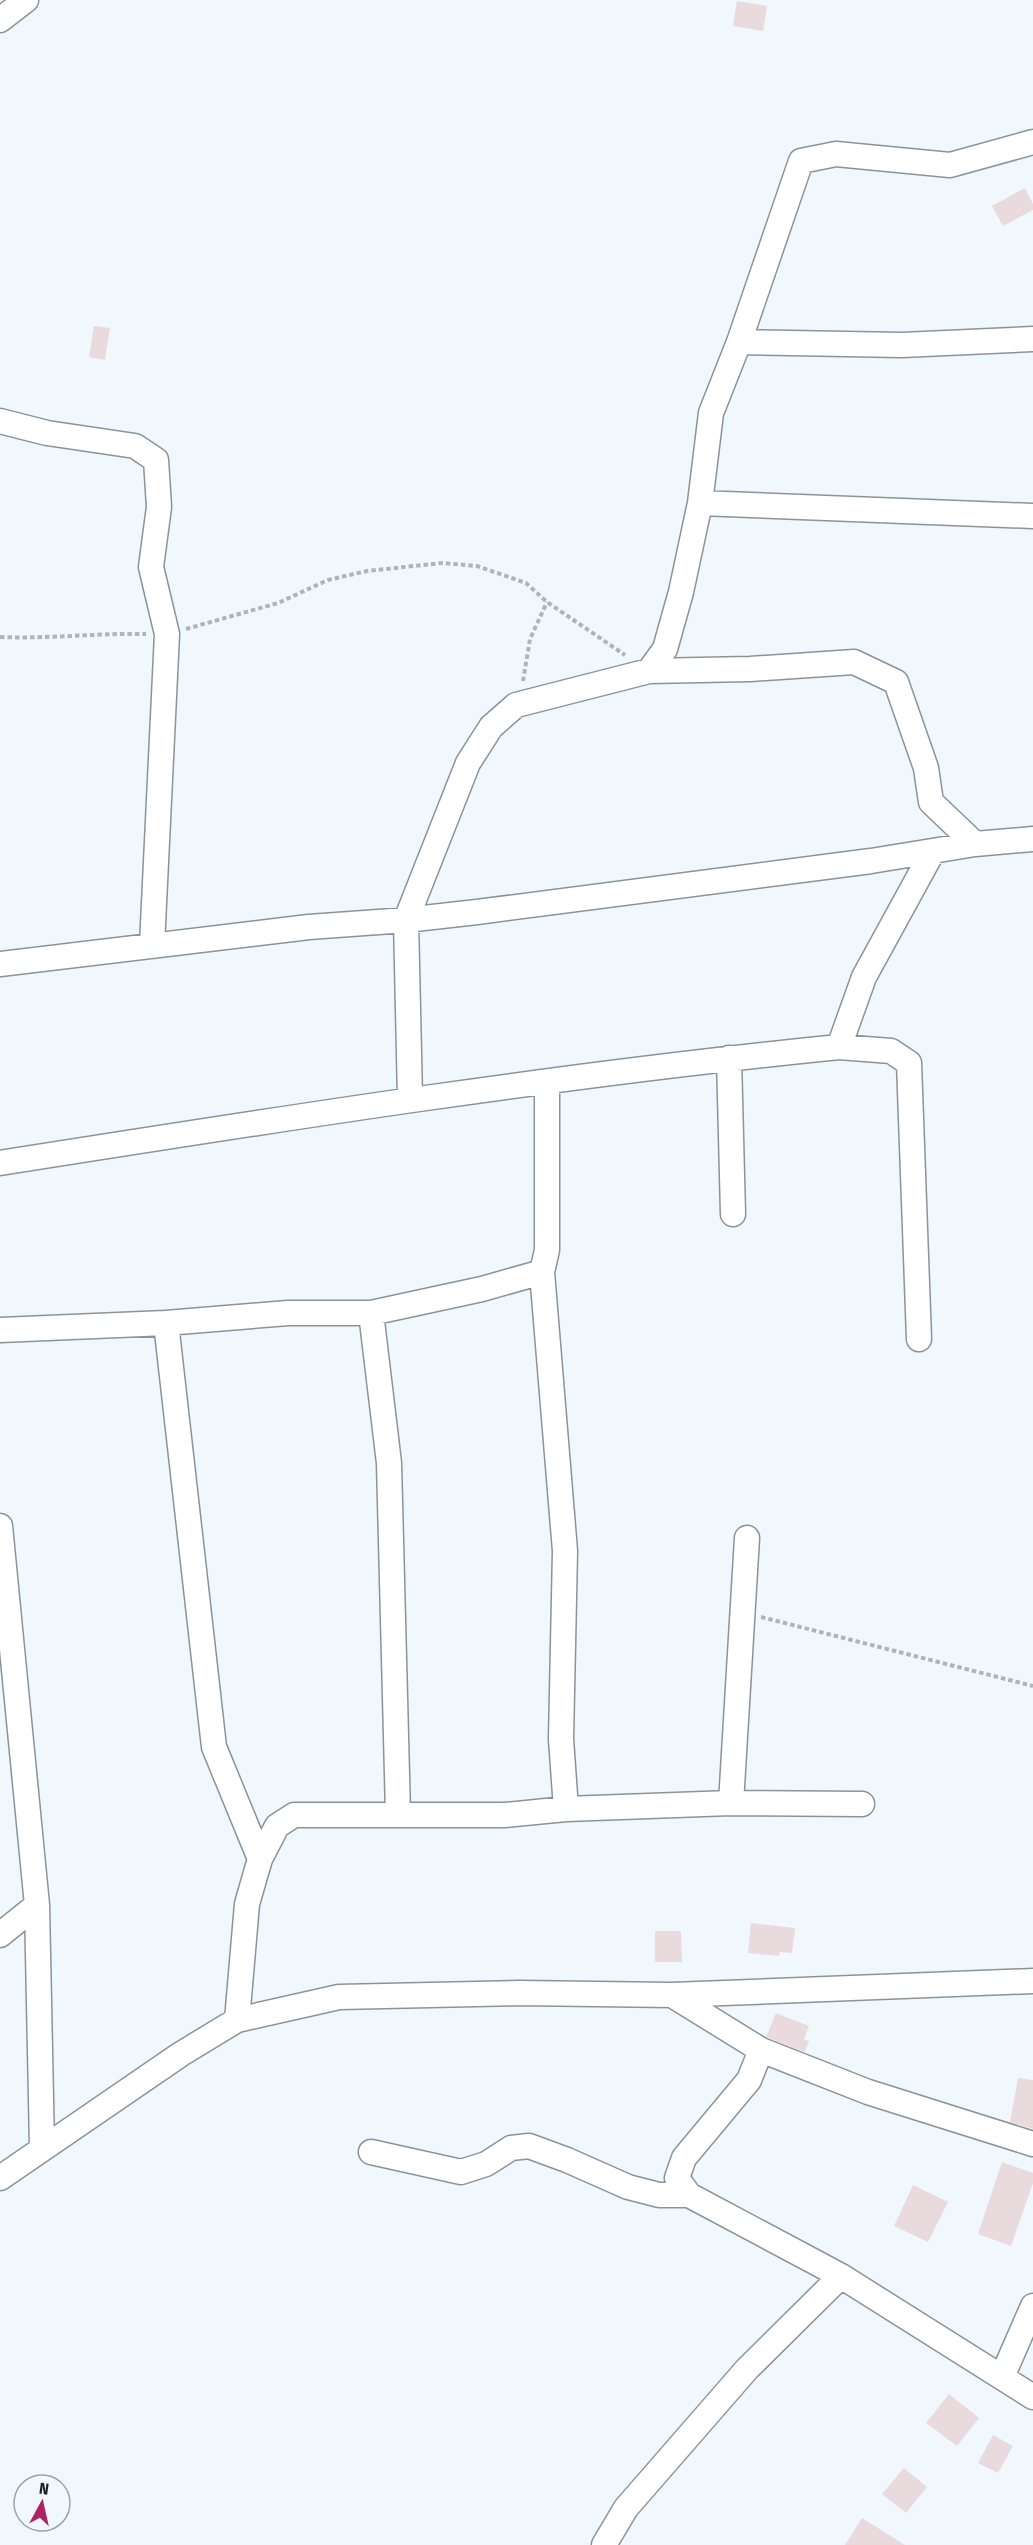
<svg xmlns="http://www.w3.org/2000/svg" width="1033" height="2545" font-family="'Fira Sans Condensed',sans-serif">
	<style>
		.building { fill: #e9dade }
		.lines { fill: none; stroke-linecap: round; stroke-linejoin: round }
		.minor-casing { stroke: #88949b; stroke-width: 27 }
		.path { stroke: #aeb5b9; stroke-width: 4; stroke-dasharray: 4.5 3; stroke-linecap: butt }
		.minor { stroke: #fff; stroke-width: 24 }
	</style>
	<rect width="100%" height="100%" fill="#f0f8fd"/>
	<!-- building -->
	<path class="building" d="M737,1l30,5 -4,25 -30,-5z
		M1025,188l8,16v6l-30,16 -11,-20z
		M94,326l16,2 -5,32 -16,-3z
		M751,1923l44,5 -3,25 -12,-1 -1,4 -31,-3z
		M655,1931h26l1,31h-27z
		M776,2013l33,13 -5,13 5,2 -4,11 -39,-15z
		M1018,2078l15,2v49l-23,-7z
		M1002,2162l31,11v10l-22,63 -33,-12z
		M913,2185l35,17 -20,40 -34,-16z
		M949,2394l30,24 -22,28 -31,-23z
		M993,2435l20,11 -15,27 -20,-10z
		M904,2468l23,19 -21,26 -24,-19z
		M862,2518l43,27h-60z"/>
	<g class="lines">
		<defs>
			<path id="minor" d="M0,20l26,-20
				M739,342l163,3 131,-6
				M0,421l47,12 88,13 21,14 3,47 -8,60 16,67 -15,311
				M700,503l333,13
				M649,671l16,-22 16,-57 19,-89 11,-90 28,-71 62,-181 35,-7 114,11 83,-23
				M0,964l309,-37 97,-7 71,-8 394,-51 104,-17 58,-5
				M839,1047l52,4 18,12 10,276
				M729,1058l4,156
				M410,1099l-4,-179 62,-157 23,-36 25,-22 133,-34 101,-2 104,-7 42,20 30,86 5,34 44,42
				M0,1163c279,-44 558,-88 839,-116l25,-70 69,-126
				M371,1313l18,150 9,351
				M166,1323l48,424 46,112
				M0,1330l166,-7 122,-10h83l111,-24 60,-17 5,-22v-168
				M0,1526l37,379 5,243
				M731,1803l16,-265
				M566,1809l165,-6 131,1
				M0,1935l37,-30
				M672,1995l89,55 -12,30 -65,78 -7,20 12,17 152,81 192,121
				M237,2020l10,-116 13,-45 17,-33 17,-11h211l61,-6 -5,-70 4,-188 -23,-279
				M761,2050l107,42 165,52
				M371,2152l90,20 25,-8 25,-16 18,-2 38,14 61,27 31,8h30
				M0,2178l181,-124 56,-34 102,-23 180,-4 153,2 361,-14
				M1002,2377l31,-71
				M604,2545l22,-37 121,-139 94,-93"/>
		</defs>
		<!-- minor casing -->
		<use href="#minor" class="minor-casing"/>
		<!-- path -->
		<path class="path" d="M186,629l92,-26 50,-23 39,-9 75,-8 35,3 49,17 21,19 78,53
			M0,637c49,2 97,-4 146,-3
			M523,681l7,-42 17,-37
			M761,1617l272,69"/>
		<!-- minor -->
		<use href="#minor" class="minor"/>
	</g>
	<!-- north arrow -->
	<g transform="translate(42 2503) rotate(8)"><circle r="28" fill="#f0f8fd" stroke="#9ba2a6" stroke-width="1.5"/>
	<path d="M0-4.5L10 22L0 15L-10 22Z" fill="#ae2363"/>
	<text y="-9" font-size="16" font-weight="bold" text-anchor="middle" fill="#1c2124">N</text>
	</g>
</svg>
